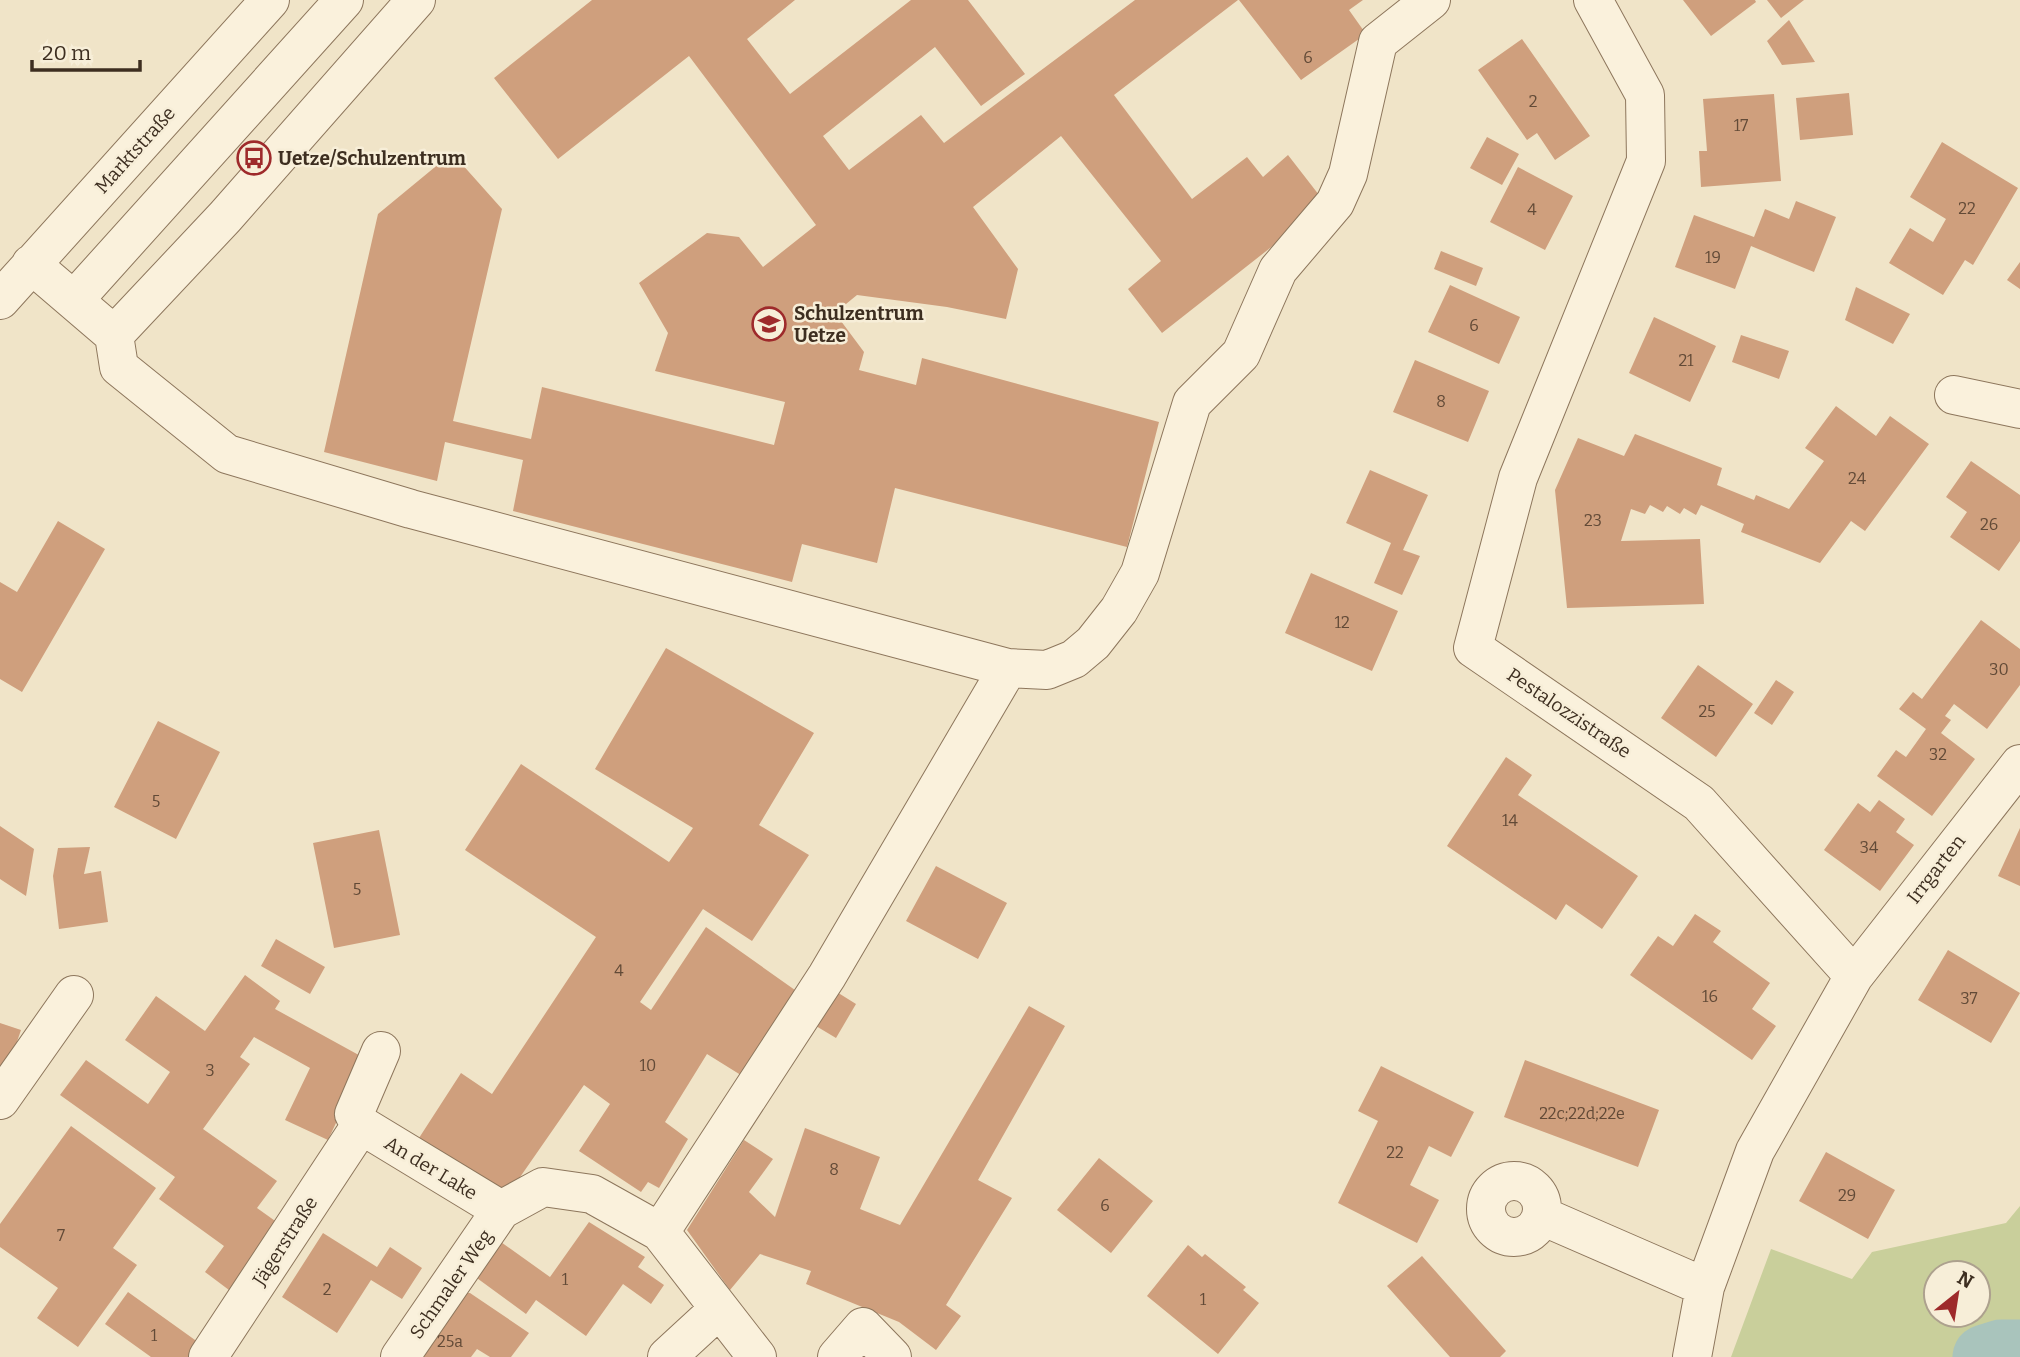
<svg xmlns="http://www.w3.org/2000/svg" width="2020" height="1357" font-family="Bitter,serif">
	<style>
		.green { fill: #c9cf9b; fill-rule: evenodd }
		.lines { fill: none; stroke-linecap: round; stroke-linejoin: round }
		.river { stroke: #a9c4bc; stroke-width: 65 }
		.building { fill: #cf9f7d }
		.minor-casing { stroke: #8d765c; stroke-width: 40 }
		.minor { stroke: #faf1dc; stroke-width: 38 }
		.labels { text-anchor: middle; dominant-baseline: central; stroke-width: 5; stroke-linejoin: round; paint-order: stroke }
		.number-label { font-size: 16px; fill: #624a37 }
		.street-label { font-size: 19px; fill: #3d2e20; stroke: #f7eed8 }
		.poi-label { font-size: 19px; font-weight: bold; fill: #3d2e20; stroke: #f7eed8; text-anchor: start }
	</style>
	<rect width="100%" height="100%" fill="#f0e4c8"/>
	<!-- green -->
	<path class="green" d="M2020,1206v151h-289l40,-108 81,30 20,-27 134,-29zM1936,1273h42v42h-42z"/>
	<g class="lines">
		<!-- river -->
		<path class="river" d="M1985,1357l16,-5h19"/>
	</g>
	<!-- building -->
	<path class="building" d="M592,0h203l-48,39 43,55 121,-94h57l57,74 -44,32 -46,-59 -112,89 26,34 72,-55 23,28 191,-143h103l-124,95 78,104 55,-42 16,20 25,-22 38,49 -164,129 -34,-44 33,-28 -100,-125 -88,71 45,62 -12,50 -59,-12 -90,-12 -22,18 29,39 -5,18 57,15 6,-27 237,64 -32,125 -232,-59 -18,75 -75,-19 -10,38 -279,-71 10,-51 -78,-18 -8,39 -113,-29 54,-238 74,-61 50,56 -49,212 78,18 11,-52 232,58 11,-43 -130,-31 13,-38 -29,-50 68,-50 32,4 24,30 53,-42 -127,-169 -131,103 -64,-81z
		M1239,0h124l-14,10 17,24 -65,46z
		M1683,0h72l1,2 -45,34z
		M1767,0h37l-23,18z
		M1789,20l26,42 -33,3 -15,-24z
		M1522,39l68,97 -35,24 -18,-27 -10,7 -49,-70z
		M1849,93l4,42 -53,5 -4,-42z
		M1774,94l7,87 -80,6 -2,-36h8l-4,-52z
		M1487,137l32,17 -17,31 -32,-17z
		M1942,142l76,46 -45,77 -8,-5 -22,35 -54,-32 21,-35 23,14 13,-23 -36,-22z
		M1518,167l55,29 -28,54 -55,-28z
		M1796,201l40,16 -22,55 -63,-26 -16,43 -60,-22 19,-52 60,22 11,-28 24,10z
		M1441,251l42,17 -7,18 -42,-17z
		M2020,262v27l-13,-9z
		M1450,285l70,32 -21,47 -71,-32z
		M1856,287l54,27 -17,30 -48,-24z
		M1654,317l62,29 -26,56 -61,-29z
		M1741,335l48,16 -10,28 -47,-17z
		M1415,360l74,31 -21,51 -75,-30z
		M1836,406l40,30 14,-20 39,28 -64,87 -14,-10 -31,42 -79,-31 3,-8 -43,-19 -5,10 -12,-7 -4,6 -13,-8 -4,6 -13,-7 -5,9 -14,-5 -10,32 79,-2 4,65 -137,4 -12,-118 23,-52 46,18 11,-22 87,34 -5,17 37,15 2,-5 33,14 35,-48 -19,-13z
		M1971,461l49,34v46l-21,30 -49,-34 17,-25 -21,-15z
		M1370,470l58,25 -25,55 17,6 -18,39 -28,-12 17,-40 -45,-20z
		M58,521l47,28 -83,143 -22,-13v-97l17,10z
		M1311,573l87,38 -26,60 -87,-38z
		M1981,620l39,29v36l-33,44 -33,-25 -9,12 6,4 -10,13 34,26 -43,57 -55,-40 19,-26 10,7 20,-28 -27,-20 14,-17 9,7z
		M666,648l148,85 -55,92 50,30 -57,86 -49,-32 -63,93 11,8 55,-83 96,68 -58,82 -37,-23 -42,68 23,17 -29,49 -11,-6 -7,10 -62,-41 31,-47 -26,-19 -75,108 -90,-55 42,-65 31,21 104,-157 -131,-87 56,-86 148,98 24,-34 -98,-59z
		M1698,665l55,39 -37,53 -55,-39z
		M1776,680l18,12 -22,33 -18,-12z
		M158,721l62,31 -44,87 -62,-32z
		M1506,757l26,18 -14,20 120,81 -36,53 -36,-25 -10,16 -109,-74z
		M1879,800l26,19 -9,13 18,13 -34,46 -56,-41 34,-47 12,9z
		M0,826l34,23 -8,47 -26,-17z
		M2020,828v58l-22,-10z
		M379,830l21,105 -66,13 -21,-105z
		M90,847l-6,27 17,-3 7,51 -49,7 -6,-53 5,-28z
		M936,866l71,37 -29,56 -72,-38z
		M1695,914l26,17 -8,11 57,41 -18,26 24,17 -24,34 -122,-85 28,-39 15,10z
		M276,939l49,28 -15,27 -49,-28z
		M1948,950l72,43 -29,50 -73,-43z
		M245,975l35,26 -5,8 91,50 -38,81 -43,-20 25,-52 -56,-31 -14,20 10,7 -47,65 74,52 -20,27 21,15 -49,67 -24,-18 19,-26 -65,-47 16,-22 -115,-82 26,-35 62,44 22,-32 -45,-32 31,-44 49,35z
		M832,989l24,15 -20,34 -25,-15z
		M1029,1006l36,20 -87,154 34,18 -66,107 15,11 -25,34 -37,-28 -93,-38 5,-13 -51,-17 -30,36 -43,-60 57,-90 29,19 -24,33 26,25 30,-89 75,29 -20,52 40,16z
		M0,1023l21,7 -14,41 -7,-2z
		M1525,1060l134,50 -21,57 -134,-50z
		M1381,1066l93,46 -23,45 -22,-11 -19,39 29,15 -22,43 -79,-40 40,-82 -20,-10z
		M71,1126l85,62 -43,60 24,17 -59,82 -41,-29 21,-30 -58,-41v-23z
		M1826,1152l69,38 -27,49 -69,-38z
		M1099,1158l54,43 -42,52 -54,-43z
		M589,1222l56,35 -7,10 26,18 -13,19 -28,-20 -37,52 -50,-36 -10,14 -56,-41 28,-33 52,37z
		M323,1233l54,34 13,-20 32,21 -20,31 -31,-19 -34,53 -55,-36z
		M1188,1245l14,12 3,-3 41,33 -3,3 16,13 -41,51 -71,-58z
		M1422,1256l84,95 -6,6h-50l-63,-71z
		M128,1292l74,53 -9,12h-42l-46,-33z
		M455,1293h15l59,40 -18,24h-21l-13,-8 -6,8h-64z"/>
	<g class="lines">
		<defs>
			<path id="minor" d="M1593,0l52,95 1,66 -128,317 -45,170 226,155 155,173 -99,175 -50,136 -13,70
				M31,264l83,71 5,32 108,87 184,55 597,159 39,2 27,-11 19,-16 26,-33 21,-37 52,-170 49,-49 37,-84 57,-67 13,-29 30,-132 53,-42
				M0,300l270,-300
				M74,300l270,-300
				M114,335l111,-118 191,-217
				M1954,395l66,14
				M1854,976l166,-212
				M381,1051l-27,63 7,11 140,85
				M0,1100l74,-105
				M1486 1209a28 28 0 1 1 56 0a28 28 0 1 1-56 0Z
				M1542,1216l163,71
				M660,1232l167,-256 181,-308
				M208,1357l153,-232
				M400,1357l101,-147 42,-23 49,7 68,38 97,125
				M667,1357l51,-47
				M837,1357l26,-30 29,30"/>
		</defs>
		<!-- minor casing -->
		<use href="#minor" class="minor-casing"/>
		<!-- minor -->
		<use href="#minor" class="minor"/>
	</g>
	<!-- icons -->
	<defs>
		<symbol id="bus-ring" viewBox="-11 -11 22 22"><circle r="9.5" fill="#f7eed8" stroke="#9e2a2b" stroke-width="1.5"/><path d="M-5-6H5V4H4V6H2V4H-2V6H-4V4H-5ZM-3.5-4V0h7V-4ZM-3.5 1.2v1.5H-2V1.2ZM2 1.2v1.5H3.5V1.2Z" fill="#9e2a2b"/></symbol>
		<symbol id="school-ring" viewBox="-11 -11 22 22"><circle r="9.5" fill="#f7eed8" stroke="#9e2a2b" stroke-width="1.5"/><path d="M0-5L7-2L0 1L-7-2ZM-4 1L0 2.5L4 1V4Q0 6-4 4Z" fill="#9e2a2b"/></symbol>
	</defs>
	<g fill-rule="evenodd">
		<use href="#bus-ring" x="235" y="139" width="38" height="38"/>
		<use href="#school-ring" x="750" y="305" width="38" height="38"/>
	</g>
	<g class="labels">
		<!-- number labels -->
		<g class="number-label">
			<text x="1308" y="57">6</text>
			<text x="1533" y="101">2</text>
			<text x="1741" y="125">17</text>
			<text x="1967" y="208">22</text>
			<text x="1532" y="209">4</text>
			<text x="1713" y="257">19</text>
			<text x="1474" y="325">6</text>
			<text x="1686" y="360">21</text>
			<text x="1441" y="401">8</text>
			<text x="1857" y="478">24</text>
			<text x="1593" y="520">23</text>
			<text x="1989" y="524">26</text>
			<text x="1342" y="622">12</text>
			<text x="1999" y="669">30</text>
			<text x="1707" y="711">25</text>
			<text x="1938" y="754">32</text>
			<text x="156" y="801">5</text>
			<text x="1510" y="820">14</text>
			<text x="1869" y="847">34</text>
			<text x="357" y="889">5</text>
			<text x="619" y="970">4</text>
			<text x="1710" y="996">16</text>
			<text x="1969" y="998">37</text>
			<text x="648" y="1065">10</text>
			<text x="210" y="1070">3</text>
			<text x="1582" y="1113">22c;22d;22e</text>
			<text x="1395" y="1152">22</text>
			<text x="834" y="1169">8</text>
			<text x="1847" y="1195">29</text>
			<text x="1105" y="1205">6</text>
			<text x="61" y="1235">7</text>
			<text x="565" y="1279">1</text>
			<text x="327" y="1289">2</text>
			<text x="1203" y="1299">1</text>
			<text x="154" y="1335">1</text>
			<text x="450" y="1341">25a</text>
		</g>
		<!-- street labels -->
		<g class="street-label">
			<text transform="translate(135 150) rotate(-48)">Marktstraße</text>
			<text transform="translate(1569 713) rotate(34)">Pestalozzistraße</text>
			<text transform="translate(1936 869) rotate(-52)">Irrgarten</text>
			<text transform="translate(431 1168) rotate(31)">An der Lake</text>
			<text transform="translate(285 1241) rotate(-57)">Jägerstraße</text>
			<text transform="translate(451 1284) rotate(-55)">Schmaler Weg</text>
		</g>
		<!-- poi labels -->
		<g class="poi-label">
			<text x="278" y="158">Uetze/Schulzentrum</text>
			<text x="794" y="313">Schulzentrum<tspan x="794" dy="22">Uetze</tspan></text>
		</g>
	</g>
	<!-- north arrow -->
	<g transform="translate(1957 1294) rotate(30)"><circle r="33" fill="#f7eed8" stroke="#ada18e" stroke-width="2"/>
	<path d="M0-5L12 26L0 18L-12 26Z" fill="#9e2a2b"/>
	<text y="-10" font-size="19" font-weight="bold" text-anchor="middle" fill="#3d2e20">N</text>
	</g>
	<!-- scale -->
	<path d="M32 60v10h108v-10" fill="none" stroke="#3d2e20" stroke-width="3.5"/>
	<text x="42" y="60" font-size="21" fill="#3d2e20" stroke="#f7eed8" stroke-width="5" paint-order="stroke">20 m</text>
</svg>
